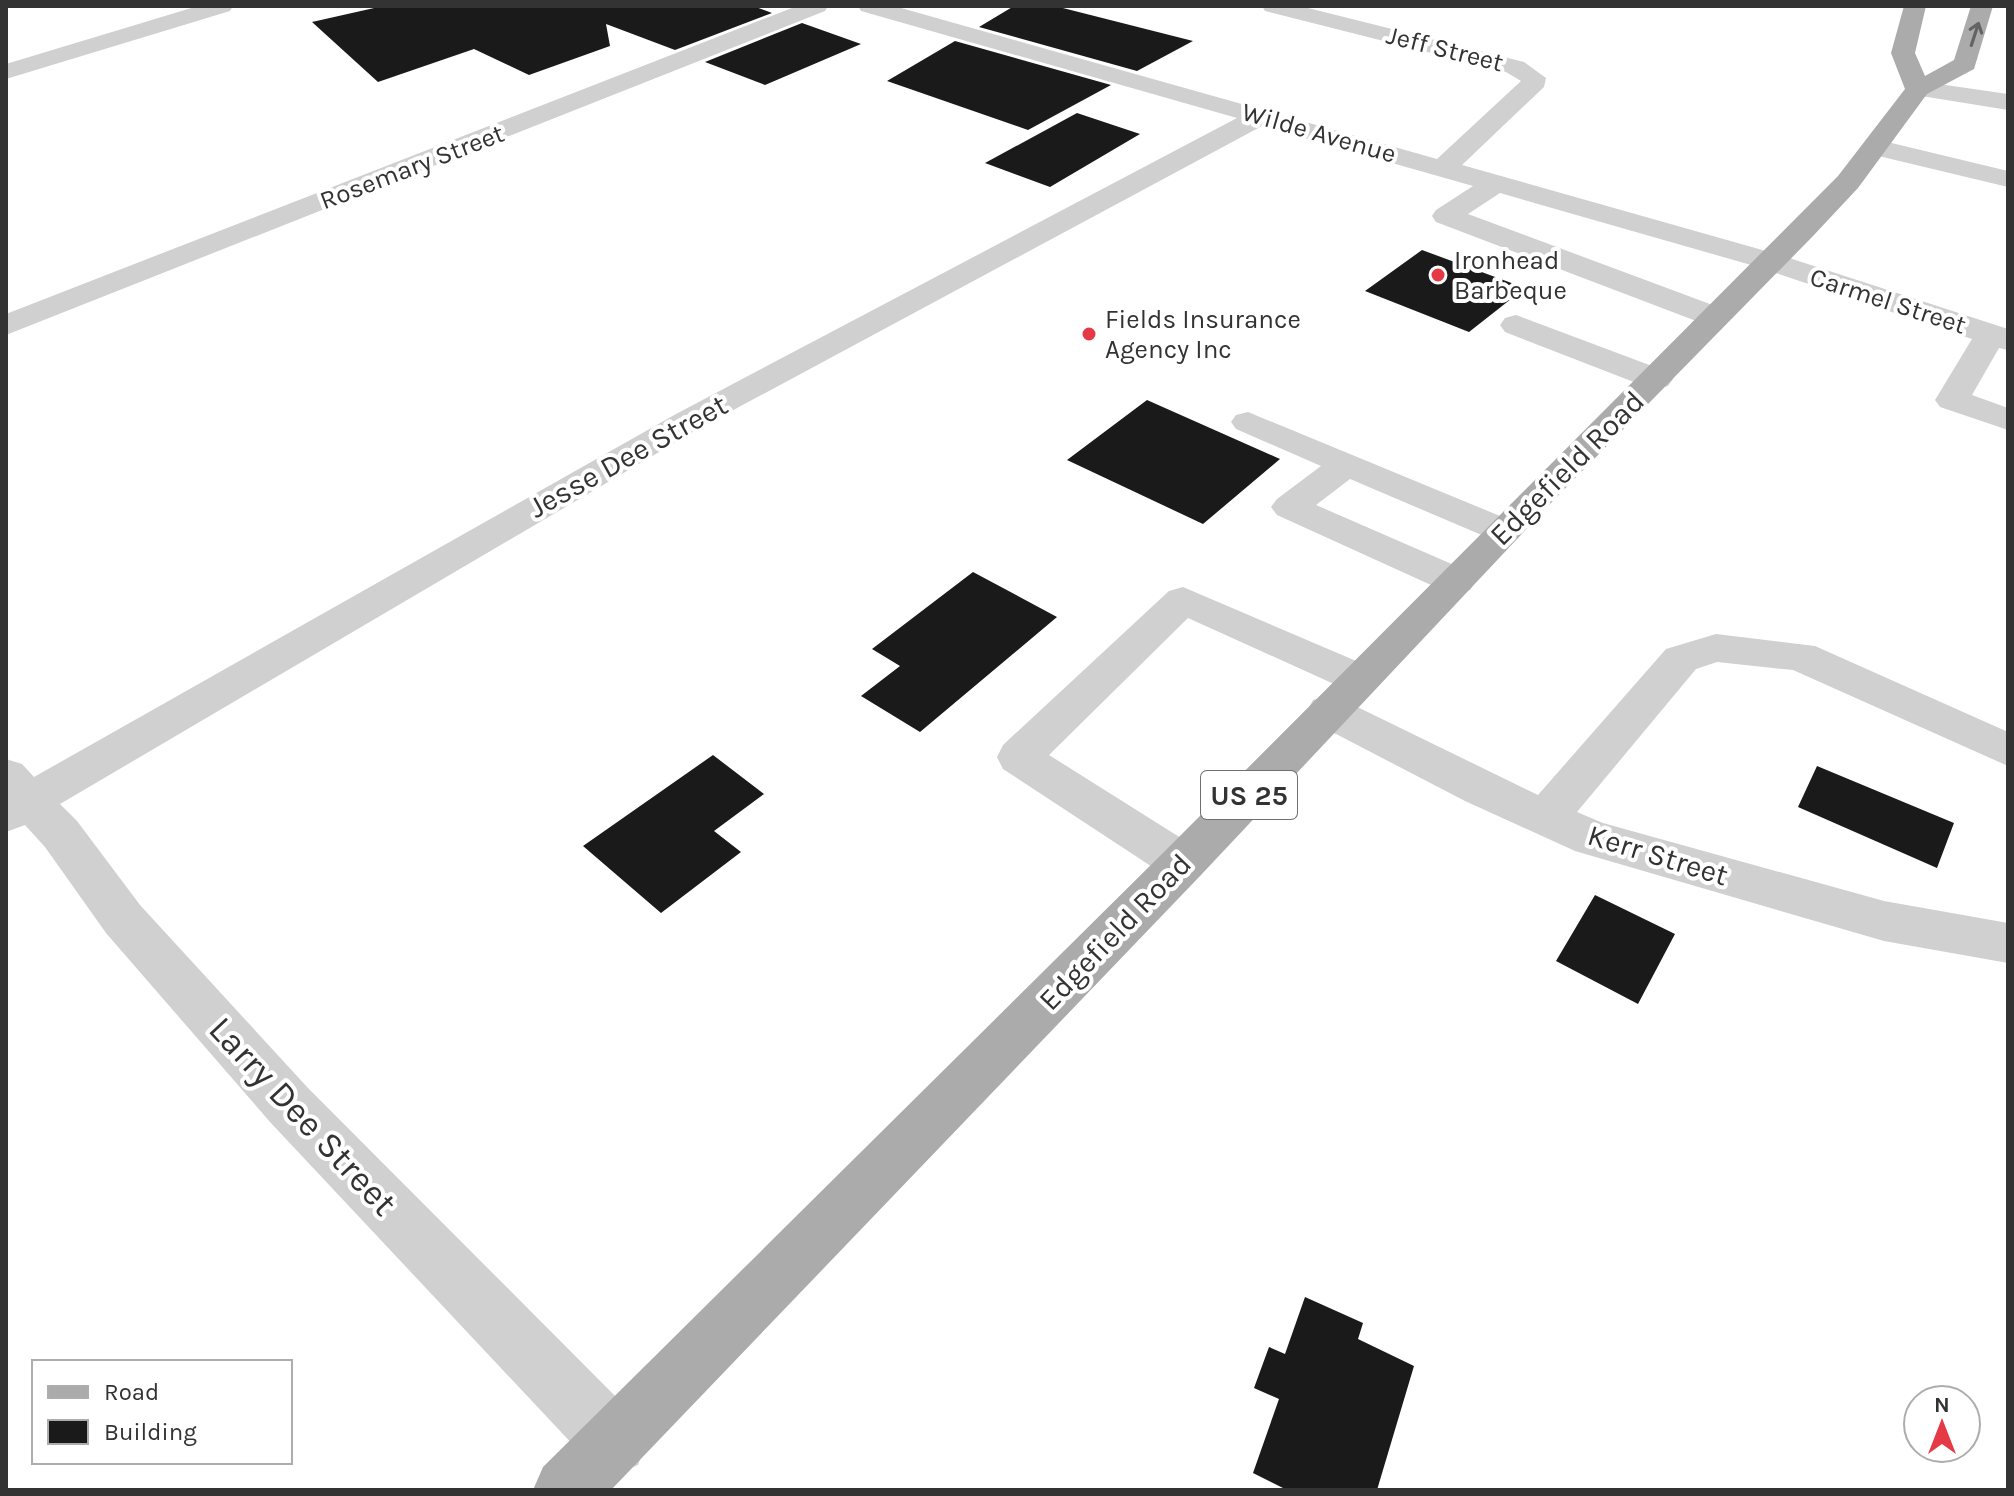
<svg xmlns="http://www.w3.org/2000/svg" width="2014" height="1496" font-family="Karla,sans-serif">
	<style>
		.building { fill: #1a1a1a }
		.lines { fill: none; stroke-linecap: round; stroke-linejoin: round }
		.minor { fill: #d0d0d0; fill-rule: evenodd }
		.major { fill: #ababab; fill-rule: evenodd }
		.oneway { stroke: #636363 }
		.poi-dot { fill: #e63946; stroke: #fff; stroke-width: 3 }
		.labels { text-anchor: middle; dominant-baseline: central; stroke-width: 8; stroke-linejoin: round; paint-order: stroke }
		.far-street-label { font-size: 26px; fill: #333; stroke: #fff }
		.far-poi-label { font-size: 26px; fill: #333; stroke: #fff; text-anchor: start }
		.shield { fill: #fff; stroke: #707070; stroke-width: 2 }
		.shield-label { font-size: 28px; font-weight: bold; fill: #333 }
		.street-label { font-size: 30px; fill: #333; stroke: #fff }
		.near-street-label { font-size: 36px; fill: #333; stroke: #fff }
	</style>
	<rect width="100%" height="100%" fill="#fff"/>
	<!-- building -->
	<path class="building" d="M383,6h370l19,7 -97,37 -69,-26 4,22 -81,29 -55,-26 -96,33 -66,-60z
		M1014,6h41l138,35 -56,30 -158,-44z
		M802,23l59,21 -96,41 -60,-23z
		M955,41l156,44 -83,45 -141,-49z
		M1077,113l63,21 -90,53 -65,-24z
		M1422,250l103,38 -56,44 -104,-41z
		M1147,400l133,59 -77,65 -136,-64z
		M973,572l84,45 -137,115 -59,-36 39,-30 -28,-17z
		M713,755l51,39 -50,37 27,21 -80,61 -78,-67z
		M1817,766l137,57 -17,45 -139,-61z
		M1595,895l80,39 -37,70 -82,-43z
		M1305,1297l58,26 -5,16 56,27 -37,124h-90l-34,-17 26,-74 -25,-11 15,-41 16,7z"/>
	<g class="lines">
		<!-- minor -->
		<path class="minor" d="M198,6h35l-3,5 -224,68v-15z
			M797,6h31l-3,5 -819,324v-21z
			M858,6h36l543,153 84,-78 -15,-9 -241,-61 -3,-5h38l224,56 22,16 -2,9 -82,78 318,90 228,74v21l-9,-2 -27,47 36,13v22l-68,-23 -5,-7 37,-61 -214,-72 -258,-74 -32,21 258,96 5,7 -5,7 -11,2 -11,-2 -268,-102 -4,-6 4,-6 37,-24 -211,-60 -562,302 -640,376 17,17 63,84 168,183 330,331 9,23 -9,23 -23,9 -23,-9 -322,-343 -164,-189 -61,-86 -20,-22 -19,7v-73l16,5 12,13 642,-363 561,-296 -376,-107z
			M1918,81l90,13v16l-99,-16 -4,-5 4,-5z
			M1875,139l133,32v16l-142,-34 -4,-6 4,-6z
			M1516,315l152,57 5,7 -5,7 -12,3 -12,-3 -139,-54 -5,-7 5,-7z
			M1248,412l269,111 6,8 -6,8 -13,4 -13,-4 -141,-60 -34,26 154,67 6,9 -6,9 -14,4 -14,-4 -165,-75 -6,-8 6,-8 44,-33 -85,-37 -5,-7 5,-7z
			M1183,587l192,82 6,10 -6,10 -15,5 -15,-5 -157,-71 -139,137 151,95 7,13 -7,13 -17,6 -17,-6 -163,-107 -6,-12 6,-12 166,-154z
			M1716,634l99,12 193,86v34l-215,-96 -76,-8 -21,7 -119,143 26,11 281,78 124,22v40l-124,-22 -309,-90 -110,-50 -152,-79 -6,-11 6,-11 15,-4 15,4 195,95 128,-146z"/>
		<!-- major -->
		<path class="major" d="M1904,6h22l-11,47 10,23 29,-16 17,-54h22l-19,63 -47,25 -69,94 -45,48 -265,270 -348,370 -589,614h-78l10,-23 623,-617 672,-674 67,-87 -14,-36z"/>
	</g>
	<!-- one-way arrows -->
	<defs><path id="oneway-shaft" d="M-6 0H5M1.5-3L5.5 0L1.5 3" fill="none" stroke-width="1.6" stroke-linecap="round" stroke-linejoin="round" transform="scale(2)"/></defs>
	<use class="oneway" href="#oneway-shaft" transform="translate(1975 34) rotate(-72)"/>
	<!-- markers -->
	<g class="poi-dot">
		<circle cx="1438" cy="275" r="8"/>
		<circle cx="1089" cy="334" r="8"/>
	</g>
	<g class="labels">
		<!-- far-street labels -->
		<g class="far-street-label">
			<text transform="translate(1445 49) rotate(14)">Jeff Street</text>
			<text transform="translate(1319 133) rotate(16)">Wilde Avenue</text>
			<text transform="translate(412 167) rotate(-21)">Rosemary Street</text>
			<text transform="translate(1888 301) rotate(18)">Carmel Street</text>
		</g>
		<!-- far-poi labels -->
		<g class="far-poi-label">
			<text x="1454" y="260">Ironhead<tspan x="1454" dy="30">Barbeque</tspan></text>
			<text x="1105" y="319">Fields Insurance<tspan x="1105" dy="30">Agency Inc</tspan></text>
		</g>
		<!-- shield labels -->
		<rect class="shield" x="1201" y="771" width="96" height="48" rx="6"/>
		<g class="shield-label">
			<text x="1249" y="795">US 25</text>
		</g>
		<!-- street labels -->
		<g class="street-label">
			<text transform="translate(628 456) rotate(-29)">Jesse Dee Street</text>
			<text transform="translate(1567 468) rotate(-45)">Edgefield Road</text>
			<text transform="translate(1658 855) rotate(17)">Kerr Street</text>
			<text transform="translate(1115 932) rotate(-46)">Edgefield Road</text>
		</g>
		<!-- near-street labels -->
		<g class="near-street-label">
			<text transform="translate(303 1116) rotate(47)">Larry Dee Street</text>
		</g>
	</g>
	<!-- border -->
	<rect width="2014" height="1496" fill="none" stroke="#333333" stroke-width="16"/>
	<!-- legend -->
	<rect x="32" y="1360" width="260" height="104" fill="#ffffff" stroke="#adadad" stroke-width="2"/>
	<rect x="48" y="1386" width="40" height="12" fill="#ababab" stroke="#adadad" stroke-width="2"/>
	<text x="104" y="1400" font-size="24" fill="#333333">Road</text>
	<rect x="48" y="1420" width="40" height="24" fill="#1a1a1a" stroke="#adadad" stroke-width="2"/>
	<text x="104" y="1440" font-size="24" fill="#333333">Building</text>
	<!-- north arrow -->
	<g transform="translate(1942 1424)"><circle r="38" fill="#ffffff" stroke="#adadad" stroke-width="2"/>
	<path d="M0-6L14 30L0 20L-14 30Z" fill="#e63946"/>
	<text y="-12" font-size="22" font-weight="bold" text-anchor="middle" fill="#333333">N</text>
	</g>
</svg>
